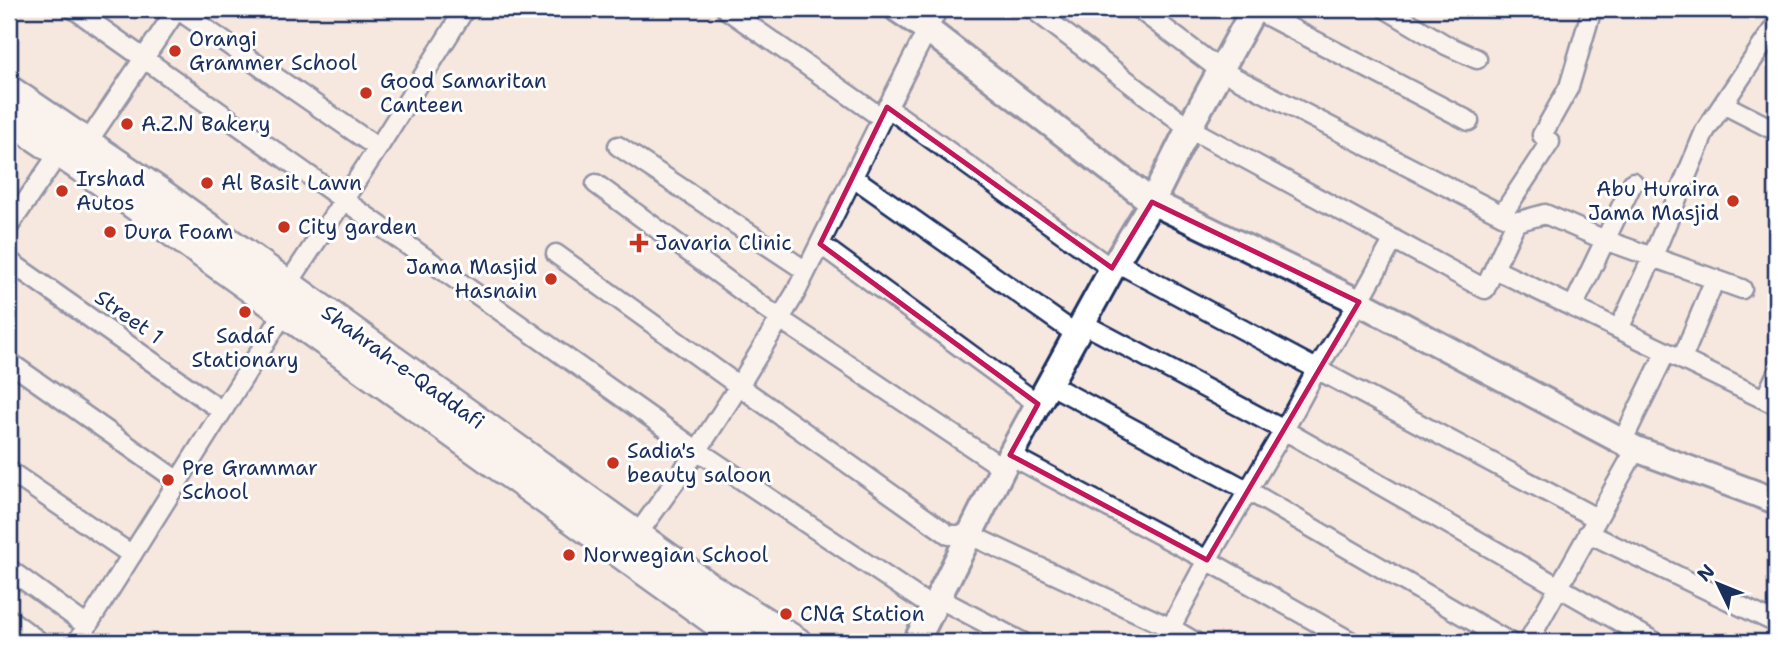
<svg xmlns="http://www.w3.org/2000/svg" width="1785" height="651" font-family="'Shantell Sans',sans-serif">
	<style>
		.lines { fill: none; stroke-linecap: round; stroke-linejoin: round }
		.street-casing { stroke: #1b2f5e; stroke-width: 23 }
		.secondary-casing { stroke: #1b2f5e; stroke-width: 30 }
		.primary-casing { stroke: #1b2f5e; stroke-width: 33 }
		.street { stroke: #fff; stroke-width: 18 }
		.secondary { stroke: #fff; stroke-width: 24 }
		.primary { stroke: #fff; stroke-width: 28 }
		.marked { fill: none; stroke: #c2185b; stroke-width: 5; stroke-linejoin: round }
		.poi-dot { fill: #c8321e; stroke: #fff; stroke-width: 2.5 }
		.labels { text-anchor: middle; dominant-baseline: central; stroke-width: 6; stroke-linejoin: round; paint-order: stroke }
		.poi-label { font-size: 21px; fill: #1b2f5e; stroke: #fff; text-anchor: start }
		.street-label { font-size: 21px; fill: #1b2f5e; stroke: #fff }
	</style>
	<rect width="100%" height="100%" fill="#f6e7df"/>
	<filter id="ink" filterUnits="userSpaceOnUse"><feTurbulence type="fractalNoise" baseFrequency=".0143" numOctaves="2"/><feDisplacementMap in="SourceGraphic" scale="14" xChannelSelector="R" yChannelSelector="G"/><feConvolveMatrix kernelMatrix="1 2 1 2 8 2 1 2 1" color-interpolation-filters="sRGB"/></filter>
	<g filter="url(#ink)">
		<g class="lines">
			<defs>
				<path id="street" d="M74,9l617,437 242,162
					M177,9l201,139
					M726,9l156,109
					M1033,9l156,119 296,161 9,-20 282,136
					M1139,9l81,61 296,152 -22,47
					M1254,9l215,112
					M1386,9l60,36 31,14
					M1723,104l53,27
					M887,107l225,162
					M87,143l90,-134
					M618,146l188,125
					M853,177l223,157
					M596,184l184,135 223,149
					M1502,215l48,-73 -8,-7 27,-48 23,-78
					M1516,222l29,-8 60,26 137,49
					M9,226l50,-73
					M820,244l218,160
					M556,254l183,132 210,149h21l201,93 24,14
					M9,261l213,150
					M1116,262l480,256
					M288,284l90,-136 87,-139
					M1573,307l60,-125
					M1082,323l202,107 371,212
					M1619,329l34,-73 52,-125 71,-106
					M1682,359l33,-80
					M9,362l169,119
					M1049,384l198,106 262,152
					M1765,399l11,-24
					M1622,442l44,-90
					M1010,455l197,105 145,82
					M9,471l123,84
					M1588,533l188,90
					M637,535l60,-84 42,-65 56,-92 87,-176 56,-109
					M9,569l78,57
					M938,598l84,44
					M9,619l31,23
					M77,642l212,-337
					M1163,642l44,-82 77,-130 33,-61 42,-67 35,-63
					M1528,642l108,-193"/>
				<path id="secondary" d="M897,9l31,21 224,172 207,100 277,147 140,52
					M916,642l87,-174 113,-206 36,-60 37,-74 65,-119"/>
				<path id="primary" d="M9,90l150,102 553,397 85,53
					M9,119l95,64 640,459"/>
			</defs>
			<!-- street casing -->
			<use href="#street" class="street-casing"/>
			<!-- secondary casing -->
			<use href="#secondary" class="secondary-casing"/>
			<!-- primary casing -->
			<use href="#primary" class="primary-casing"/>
			<!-- street -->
			<use href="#street" class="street"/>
			<!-- secondary -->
			<use href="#secondary" class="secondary"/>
			<!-- primary -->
			<use href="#primary" class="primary"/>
		</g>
	</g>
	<!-- marked area -->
	<path d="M0 0H1785V651H0ZM887,107l225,161 40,-66 207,100 -152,258 -197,-105 28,-51 -218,-160z" fill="#f6e7df" fill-opacity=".55" fill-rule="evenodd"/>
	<path class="marked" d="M887,107l225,161 40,-66 207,100 -152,258 -197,-105 28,-51 -218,-160z"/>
	<!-- markers -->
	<g class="poi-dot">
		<circle cx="175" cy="51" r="7"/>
		<circle cx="366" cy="93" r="7"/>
		<circle cx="127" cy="124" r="7"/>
		<circle cx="207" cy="183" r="7"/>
		<circle cx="62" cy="191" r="7"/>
		<circle cx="1733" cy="201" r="7"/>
		<circle cx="284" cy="227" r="7"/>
		<circle cx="110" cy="232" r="7"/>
		<path d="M635.5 232.5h7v7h7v7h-7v7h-7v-7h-7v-7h7z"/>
		<circle cx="551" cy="279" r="7"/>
		<circle cx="245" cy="312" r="7"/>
		<circle cx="613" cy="463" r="7"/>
		<circle cx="168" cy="480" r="7"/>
		<circle cx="569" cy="555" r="7"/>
		<circle cx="786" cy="614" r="7"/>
	</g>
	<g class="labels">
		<!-- poi labels -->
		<g class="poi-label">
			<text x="189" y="39">Orangi<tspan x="189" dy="24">Grammer School</tspan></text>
			<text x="380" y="81">Good Samaritan<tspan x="380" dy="24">Canteen</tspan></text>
			<text x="141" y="124">A.Z.N Bakery</text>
			<text x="76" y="179">Irshad<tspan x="76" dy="24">Autos</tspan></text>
			<text x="221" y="183">Al Basit Lawn</text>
			<text x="1719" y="189" text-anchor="end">Abu Huraira<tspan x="1719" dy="24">Jama Masjid</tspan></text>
			<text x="298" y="227">City garden</text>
			<text x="124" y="232">Dura Foam</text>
			<text x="655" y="243">Javaria Clinic</text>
			<text x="537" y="267" text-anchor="end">Jama Masjid<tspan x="537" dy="24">Hasnain</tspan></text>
			<text x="245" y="336" text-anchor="middle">Sadaf<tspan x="245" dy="24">Stationary</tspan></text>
			<text x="627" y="451">Sadia's<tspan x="627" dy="24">beauty saloon</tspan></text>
			<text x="182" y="468">Pre Grammar<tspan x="182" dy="24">School</tspan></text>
			<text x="583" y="555">Norwegian School</text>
			<text x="800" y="614">CNG Station</text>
		</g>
		<!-- street labels -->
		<g class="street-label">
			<text transform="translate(129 317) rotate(35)">Street 1</text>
			<text transform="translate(403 367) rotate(36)">Shahrah-e-Qaddafi</text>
		</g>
	</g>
	<!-- margin -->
	<rect width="1785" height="651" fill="none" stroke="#fff" stroke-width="35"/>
	<rect x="18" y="18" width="1750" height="616" fill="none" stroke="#1b2f5e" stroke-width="2.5" filter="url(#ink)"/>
	<!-- north arrow -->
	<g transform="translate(1718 584) rotate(313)" stroke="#ffffff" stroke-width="5" paint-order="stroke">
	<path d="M0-5L12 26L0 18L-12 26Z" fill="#1b2f5e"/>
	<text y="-10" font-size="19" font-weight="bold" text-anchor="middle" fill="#1b2f5e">N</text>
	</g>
</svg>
